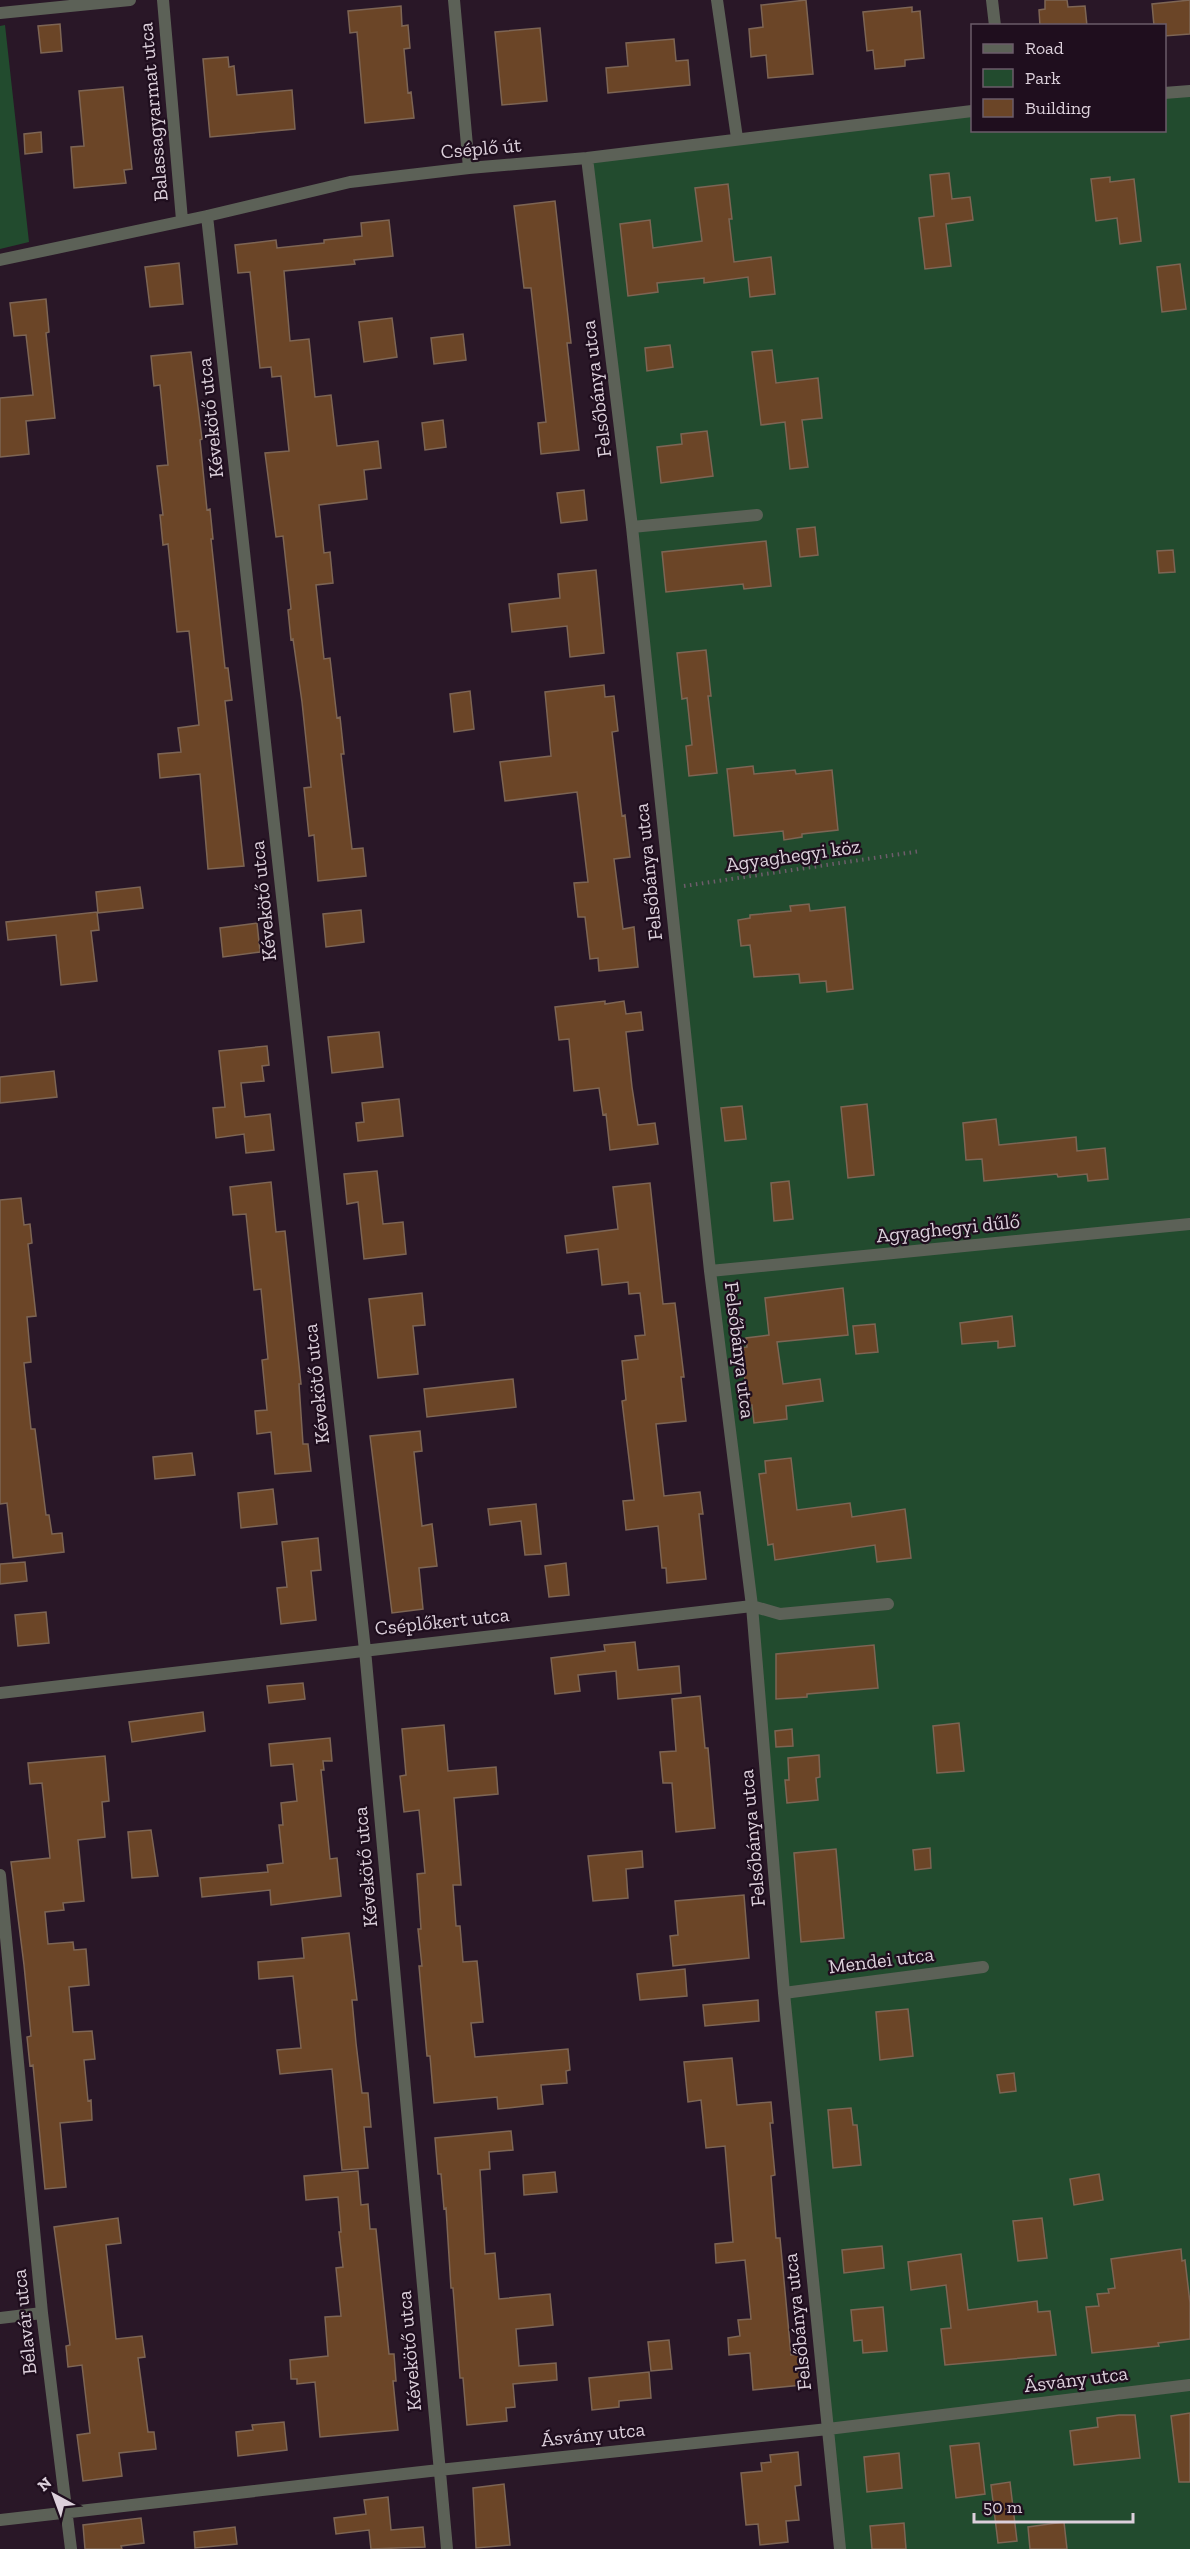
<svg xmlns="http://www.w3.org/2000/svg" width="1190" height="2549" font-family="'Zilla Slab',serif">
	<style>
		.green { fill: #224b2e }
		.building { fill: #6b4527; stroke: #7d6554; stroke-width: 1.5 }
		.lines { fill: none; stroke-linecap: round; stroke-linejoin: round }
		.path { stroke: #6d5d6b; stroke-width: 4; stroke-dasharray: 1.5 4.5; stroke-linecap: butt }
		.street { stroke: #5c6157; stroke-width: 12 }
		.labels { text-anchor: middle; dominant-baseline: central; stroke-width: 4.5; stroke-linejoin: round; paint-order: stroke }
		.street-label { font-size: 20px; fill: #dcd0db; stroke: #1f0e1e }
	</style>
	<rect width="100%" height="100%" fill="#291727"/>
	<!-- green -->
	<path class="green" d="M5,25l24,217 -29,7v-223z
		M1190,91v2458h-350l-88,-943 -165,-1448 385,-47v19h192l1,-37z"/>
	<!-- building -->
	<path class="building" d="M806,0l7,74 -45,4 -2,-23 -15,2 -2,-28 14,-2 -2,-22z
		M1045,0h22l1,7 17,-1 2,20h-47l-1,-16 6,-1z
		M1190,0v34l-26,2v-10h-10l-2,-22z
		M401,6l1,20 6,-1 2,23 -6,1 4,44 3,-1 3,26 -49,5 -8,-91 -7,1 -2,-22z
		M912,7v5l8,-1 4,47 -19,2v6l-30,3 -2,-19 -6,1 -4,-39z
		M60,24l2,27 -21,2 -3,-27z
		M540,28l7,73 -45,4 -7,-73z
		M674,39l2,22 12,-1 2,25 -82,8 -2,-25 22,-2 -2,-23z
		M228,57l1,10 5,-1 3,29 55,-5 3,39 -85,8 -7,-78z
		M123,87l9,82 -8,1 2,13 -52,5 -3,-41 13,-1 -5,-55z
		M41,132l1,20 -17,2 -1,-20z
		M949,173l3,26 18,-2 3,23 -27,4 5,42 -26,3 -6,-51 15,-2 -4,-41z
		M1110,177v5l24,-3 7,62 -21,3 -3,-26 -21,3 -5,-42z
		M728,184l4,35h-3l5,43 37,-5 4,37 -25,3 -2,-20 -44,6v-5l-47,5 1,9 -30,4 -8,-72 30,-4 3,28 49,-7 -7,-53z
		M555,201l16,142h-4l12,107 -38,4 -3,-31 8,-1 -15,-134h-7l-10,-82z
		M389,220l4,36 -39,4 1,4 -71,7 6,70 19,-2 6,58 16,-2 6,51 41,-5 3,27 -17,2 3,29 -48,6 5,48 6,-1 3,31 -17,2 8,74 6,-1 7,60 3,-1 4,37h-3l11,95 11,-1 3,28 -48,5 -4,-46 -5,1 -5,-48 7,-1 -9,-85 -9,-63 -2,1 -3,-30 3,-1 -8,-73 -7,1 -11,-84 24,-2 -8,-75 -9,1 -1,-10 -11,1 -10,-96 -12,1 -3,-28 41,-5 1,8 47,-5v-3l38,-4 -1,-13z
		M179,263l4,41 -33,3 -5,-40z
		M1180,264l6,45 -24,3 -5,-45z
		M46,299l3,33 -3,1 9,85 -29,3 3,33 -29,3v-59l33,-3 -7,-60 -12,1 -4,-33z
		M392,318l5,39 -33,5 -5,-40z
		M463,334l3,26 -32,4 -3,-26z
		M670,345l3,22 -26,4 -2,-23z
		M772,350l4,33 42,-5 4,40 -20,2 6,47 -18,2 -5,-47 -24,3 -9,-73z
		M191,352l11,87 -2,1 7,70 3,-1 3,30h-2l14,129h3l4,32 -7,1 19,165 -36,3 -8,-95 -40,4 -2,-24 23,-2 -3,-24 21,-3 -10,-94 -12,1 -9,-88 -5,1 -3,-30h3l-6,-49 11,-1 -8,-80 -6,1 -3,-30z
		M443,420l3,27 -21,3 -3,-27z
		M707,431l6,45 -52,7 -4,-36 25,-3 -1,-10z
		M584,490l3,30 -26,3 -4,-30z
		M815,527l3,28 -18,2 -3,-28z
		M766,541l5,45 -27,3 -1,-5 -77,8 -4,-40z
		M1173,550l2,22 -16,1 -2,-22z
		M596,570l8,83 -34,4 -3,-31 -55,6 -3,-28 51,-6 -2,-24z
		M706,650l5,46h-3l9,77 -28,3 -3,-30 6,-1 -5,-47 -5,1 -5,-46z
		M604,685l1,12 9,-1 4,35 -6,1 10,84 3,-1 5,42 -16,2 9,70 11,-2 4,40 -39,4 -1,-13 -8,1 -5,-42h-7l-4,-34 14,-1 -11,-90 -72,9 -5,-39 51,-6 -6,-64z
		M470,691l4,38 -20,3 -4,-38z
		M753,766l1,8 41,-4 1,4 36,-4 6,60 -36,4v3l-18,3 -1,-9 -49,5 -7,-67z
		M140,887l3,21 -45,5 -2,-21z
		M809,904l1,7 35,-4 8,82 -26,3 -1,-11 -26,2 -1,-9 -45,3 -4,-32 -9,1 -3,-26 12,-2v-3l41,-4 -1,-5z
		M361,910l3,32 -38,5 -3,-33z
		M97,912l2,18 -8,1 6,50 -36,4 -5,-50 -48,5 -2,-18z
		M257,923l3,29 -37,5 -3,-29z
		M605,1001v3l19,-3 2,13 15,-2 2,18 -17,2 6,55 6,38 17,-2 3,21 -48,6 -4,-36 -3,1 -4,-27 -25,3 -5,-52 -10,1 -4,-33z
		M379,1032l4,35 -51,6 -4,-36z
		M267,1046l2,19 -7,1 2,15 -23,2 4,34 25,-3 4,36 -28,3 -2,-19 -28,4 -3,-30 12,-1 -6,-56z
		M54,1071l3,26 -57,6v-26z
		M399,1099l4,37 -45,5 -2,-18 8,-1 -2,-19z
		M867,1104l7,71 -26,3 -7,-71z
		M742,1106l4,33 -21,2 -4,-33z
		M996,1119l3,26 77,-8 1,14 28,-3 3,31 -20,2 -1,-7 -29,3 -1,-3 -73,7 -2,-22 -16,1 -3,-37z
		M377,1171l6,53 20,-2 3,32 -42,5 -6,-57 -11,2 -3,-30z
		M789,1181l4,38 -19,2 -3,-38z
		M271,1182l5,50 9,-1 16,153h-2l4,60h5l3,27 -36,3 -4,-42 -14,2 -2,-23 12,-1 -5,-50 6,-1 -7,-70 -7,1 -8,-76 -13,1 -3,-28z
		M650,1183l13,121 12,-1 9,74h-3l5,44 -30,3 8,72 36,-4 3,22h-4l7,65 -39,4 -1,-15h-4l-4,-42 -32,4 -3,-29 11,-1 -12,-99 4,-1 -4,-39 16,-2 -3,-23 10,-1 -5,-42 -11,1 -1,-12 -26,3 -4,-36 -31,4 -2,-17 53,-7 -5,-42z
		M21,1198l3,27 6,-1 2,19 -4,1 8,72 -9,1 4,45 -7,1 7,66h4l11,86h3l3,19 10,-1 2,19 -51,6 -6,-55 -7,1v-304z
		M843,1288l5,47 -71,7 6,42 37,-5 3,22 -37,5 1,13 -33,4 -2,-18h-4l-7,-57 6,-1 -1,-9 23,-3 -4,-37z
		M422,1293l3,32 -12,1 5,48 -40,4 -9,-79z
		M1012,1316l3,30 -17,2v-7l-36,3 -2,-21z
		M875,1324l3,28 -22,2 -3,-28z
		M513,1379l3,28 -89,10 -3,-28z
		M420,1431l2,20 -8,1 8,74 10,-2 5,42 -18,2 4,41 -31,4 -22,-177z
		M192,1453l3,22 -40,4 -2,-22z
		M791,1458l6,52 53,-7 2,14 53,-8 6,49 -34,4 -2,-17 -100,15 -2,-16 -5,1 -9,-71 7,-1 -1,-12z
		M273,1489l4,35 -36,4 -3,-35z
		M536,1504l5,50 -16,1 -4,-34 -31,4 -2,-16z
		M318,1538l3,32 -10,1 5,49 -35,4 -4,-36 10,-1 -5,-45z
		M25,1562l2,19 -27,3v-20z
		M566,1563l3,32 -20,2 -4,-31z
		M46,1612l3,31 -31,3 -3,-31z
		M635,1642l3,28 41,-4 2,27 -63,6 -2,-28 -38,4 2,16 -25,3 -4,-36 54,-7 -1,-6z
		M874,1645l4,43 -71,6v3l-31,2v-45z
		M303,1683l2,16 -36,4 -2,-17z
		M700,1696l5,52h3l7,80 -39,4 -4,-49h-9l-3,-31 16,-1 -4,-52z
		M203,1712l2,19 -73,11 -3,-20z
		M959,1723l5,48 -27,2 -4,-47z
		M444,1725l4,46 48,-4 2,27 -44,4 7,87h-8l3,41h4l3,36 14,-1 6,61 -12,1 4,34 93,-8 2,21 -4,1 1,12 -26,2 2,19 -45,5 -1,-12 -63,6 -4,-47h-3l-8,-90h3l-4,-37h3l-4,-55 8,-1 -6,-63 -15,2 -4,-36 6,-1 -4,-46z
		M792,1729l1,17 -17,1 -1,-16z
		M330,1738l2,23h-9l1,9h-3l9,89 7,-1 4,38 -70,9 -1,-15 -68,7 -2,-19 68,-6 -1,-7 16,-2 -4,-38h4l-2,-22 16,-2 -4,-37 -22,2 -2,-22z
		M819,1755l1,22 -4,1 2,22 -31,3 -2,-23h4l-1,-22z
		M105,1756l4,45 -7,1 3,35 -27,3 6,61 -21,2 1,7 -19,2 3,32 25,-2 1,8 12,-1 3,36 -20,2 4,45 19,-1 3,28 -11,1 4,41 3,-1 1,20 -32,3 6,64 -21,2 -12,-124 -3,1 -3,-29 4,-1 -7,-71 -13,-103 39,-4 -8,-75 -12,1 -2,-21z
		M151,1830l7,46 -26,2 -4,-46z
		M930,1848l1,20 -16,2 -2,-20z
		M836,1849l8,89 -43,4 -7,-89z
		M642,1851l1,16 -17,2 2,29 -35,3 -5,-45z
		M744,1895l5,63 -76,8 -3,-30 8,-1 -3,-34z
		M349,1933l8,67h-5l4,43 6,50h6l3,34h-7l4,41 -26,2 -10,-101 -52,5 -3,-24 24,-2 -8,-72 -34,3 -1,-17 46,-4 -2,-20z
		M685,1969l2,27 -47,4 -3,-26z
		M758,2000l1,21 -54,5 -2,-21z
		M908,2009l5,47 -33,4 -4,-48z
		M732,2058l5,47 34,-3 2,21h-3l5,52 -4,1 5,62h4l11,117 8,-1 3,31 -49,5 -3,-37 -21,2 -1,-17 12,-2 -2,-16 13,-1 -6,-59 -29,3 -1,-19 18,-2 -8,-96 -19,2 -5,-48 -13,2 -4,-40z
		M1014,2073l2,18 -16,2 -3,-18z
		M851,2108l2,17h4l4,40 -28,3 -5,-58z
		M511,2131l2,19 -24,2 1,17 -10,1 5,84 10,-1 4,46 51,-5 3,31 -37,4 3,37 37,-3 1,17 -44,4 2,23 -9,1 1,13 -40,4 -4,-47h-3l-7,-90h-2l-5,-80 -2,1 -3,-35h-3l-3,-36z
		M358,2171l3,34 7,-1 2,25h6l13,125h5l2,27h-3l5,49 -78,7 -5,-55 -18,2v-5h-6l-1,-19 38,-4 -3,-39 16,-1 -5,-48 7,-1 -4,-35h2l-3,-35 -32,3 -2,-24z
		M555,2172l2,20 -33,3 -1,-20z
		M1099,2174l4,26 -29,5 -4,-26z
		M118,2218l3,25 -15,2 10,94 26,-3 3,21 -7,1 10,74h6l2,17 -37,4 3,23 -39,5 -6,-46 13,-2 -8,-68 -14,2 -2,-21 4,-1 -16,-118z
		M1042,2218l5,40 -29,3 -5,-40z
		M882,2246l2,22 -40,5 -2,-23z
		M1181,2249l1,12 3,-1 5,43v36l-32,4 1,3 -67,7 -6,-46 13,-1 -2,-12 12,-1 -1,-4 7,-1 -4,-29z
		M961,2254l7,56 69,-9 1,11 12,-1 6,44 -111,10 -4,-36 10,-1 -5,-43 -35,5 -3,-28z
		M883,2307l4,44 -24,2 -1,-13 -8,1 -3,-31z
		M669,2340l3,29 -21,2 -3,-29z
		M649,2372l2,26 -32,3v6l-27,3 -3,-32z
		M1190,2413v69h-11l-8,-66z
		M1119,2415h16l5,43 -66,7 -4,-34 28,-4 -1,-9z
		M284,2422l3,28 -49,6 -2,-24 17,-2 -1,-5z
		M979,2443l6,51 -29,4 -6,-52z
		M798,2452l3,33 -6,1 4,34 -13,1 2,21 -28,3 -2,-21 -12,1 -5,-52 21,-2 -1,-8 10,-1 -1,-7z
		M899,2453l3,35 -35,4 -3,-35z
		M1010,2482l7,59 -19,2 -7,-58z
		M504,2484l6,61 -34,3 -3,-60z
		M388,2497l3,33 32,-3 2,20 -54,2 -2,-19 -33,4 -2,-16 32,-4 -2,-14z
		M141,2518l3,25 -23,3 1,3h-37l-2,-24z
		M1064,2522l3,27h-37l-2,-22z
		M904,2523l2,26h-34l-2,-23z
		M235,2527l2,17 -42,4 -1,-16z"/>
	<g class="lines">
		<!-- path -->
		<path class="path" d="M684,886l237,-35"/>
		<!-- street -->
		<path class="street" d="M163,0l19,220
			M454,0l15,168
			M717,0l20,138
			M992,0l3,26
			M0,13l130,-13
			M1164,93l26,-2
			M587,158l45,369 78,744 42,335 32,387 56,556
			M207,216l158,1434 82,899
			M0,260l207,-44 143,-34 119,-14 118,-10 385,-47
			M632,527l125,-12
			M710,1271l480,-47
			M0,1693l752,-87 28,8 108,-10
			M0,1875l42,438 29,236
			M784,1993l199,-26
			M0,2318l42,-5
			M0,2520l439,-50 389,-41 362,-44"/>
	</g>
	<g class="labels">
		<!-- street labels -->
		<g class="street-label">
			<text transform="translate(153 112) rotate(-95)">Balassagyarmat utca</text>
			<text transform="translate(481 148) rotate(-5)">Cséplő út</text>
			<text transform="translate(596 389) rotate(-97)">Felsőbánya utca</text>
			<text transform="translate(210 418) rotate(-96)">Kévekötő utca</text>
			<text transform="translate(793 855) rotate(-8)">Agyaghegyi köz</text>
			<text transform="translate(648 872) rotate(-96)">Felsőbánya utca</text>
			<text transform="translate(263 901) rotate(-96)">Kévekötő utca</text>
			<text transform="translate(948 1228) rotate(-6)">Agyaghegyi dűlő</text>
			<text transform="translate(740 1350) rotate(83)">Felsőbánya utca</text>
			<text transform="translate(316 1384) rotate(-96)">Kévekötő utca</text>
			<text transform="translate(442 1621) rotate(-6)">Cséplőkert utca</text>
			<text transform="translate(752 1838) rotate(-95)">Felsőbánya utca</text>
			<text transform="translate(365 1867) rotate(-95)">Kévekötő utca</text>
			<text transform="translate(881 1960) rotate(-7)">Mendei utca</text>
			<text transform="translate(24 2322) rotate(-96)">Bélavár utca</text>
			<text transform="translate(797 2322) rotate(-96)">Felsőbánya utca</text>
			<text transform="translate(409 2351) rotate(-95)">Kévekötő utca</text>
			<text transform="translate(1076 2379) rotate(-7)">Ásvány utca</text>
			<text transform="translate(593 2434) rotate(-6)">Ásvány utca</text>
		</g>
	</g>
	<!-- legend -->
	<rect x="971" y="24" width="195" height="108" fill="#1f0e1e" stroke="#6b5c6a" stroke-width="1.5"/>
	<rect x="983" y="44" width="30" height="9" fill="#5c6157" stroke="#6b5c6a" stroke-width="1.5"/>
	<text x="1025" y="54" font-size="18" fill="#dcd0db">Road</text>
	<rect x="983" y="69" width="30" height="18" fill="#224b2e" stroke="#6b5c6a" stroke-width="1.5"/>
	<text x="1025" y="84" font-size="18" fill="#dcd0db">Park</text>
	<rect x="983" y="99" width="30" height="18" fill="#6b4527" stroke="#6b5c6a" stroke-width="1.5"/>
	<text x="1025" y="114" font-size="18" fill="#dcd0db">Building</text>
	<!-- north arrow -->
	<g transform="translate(54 2495) rotate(319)" stroke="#1f0e1e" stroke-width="4.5" paint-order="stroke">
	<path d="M0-4.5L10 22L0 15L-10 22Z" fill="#dcd0db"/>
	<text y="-9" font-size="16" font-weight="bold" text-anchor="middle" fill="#dcd0db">N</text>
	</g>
	<!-- scale -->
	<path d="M974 2513v9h159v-9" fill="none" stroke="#dcd0db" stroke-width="3"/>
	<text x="983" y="2513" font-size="18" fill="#dcd0db" stroke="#1f0e1e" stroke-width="4.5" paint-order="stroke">50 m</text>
</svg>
